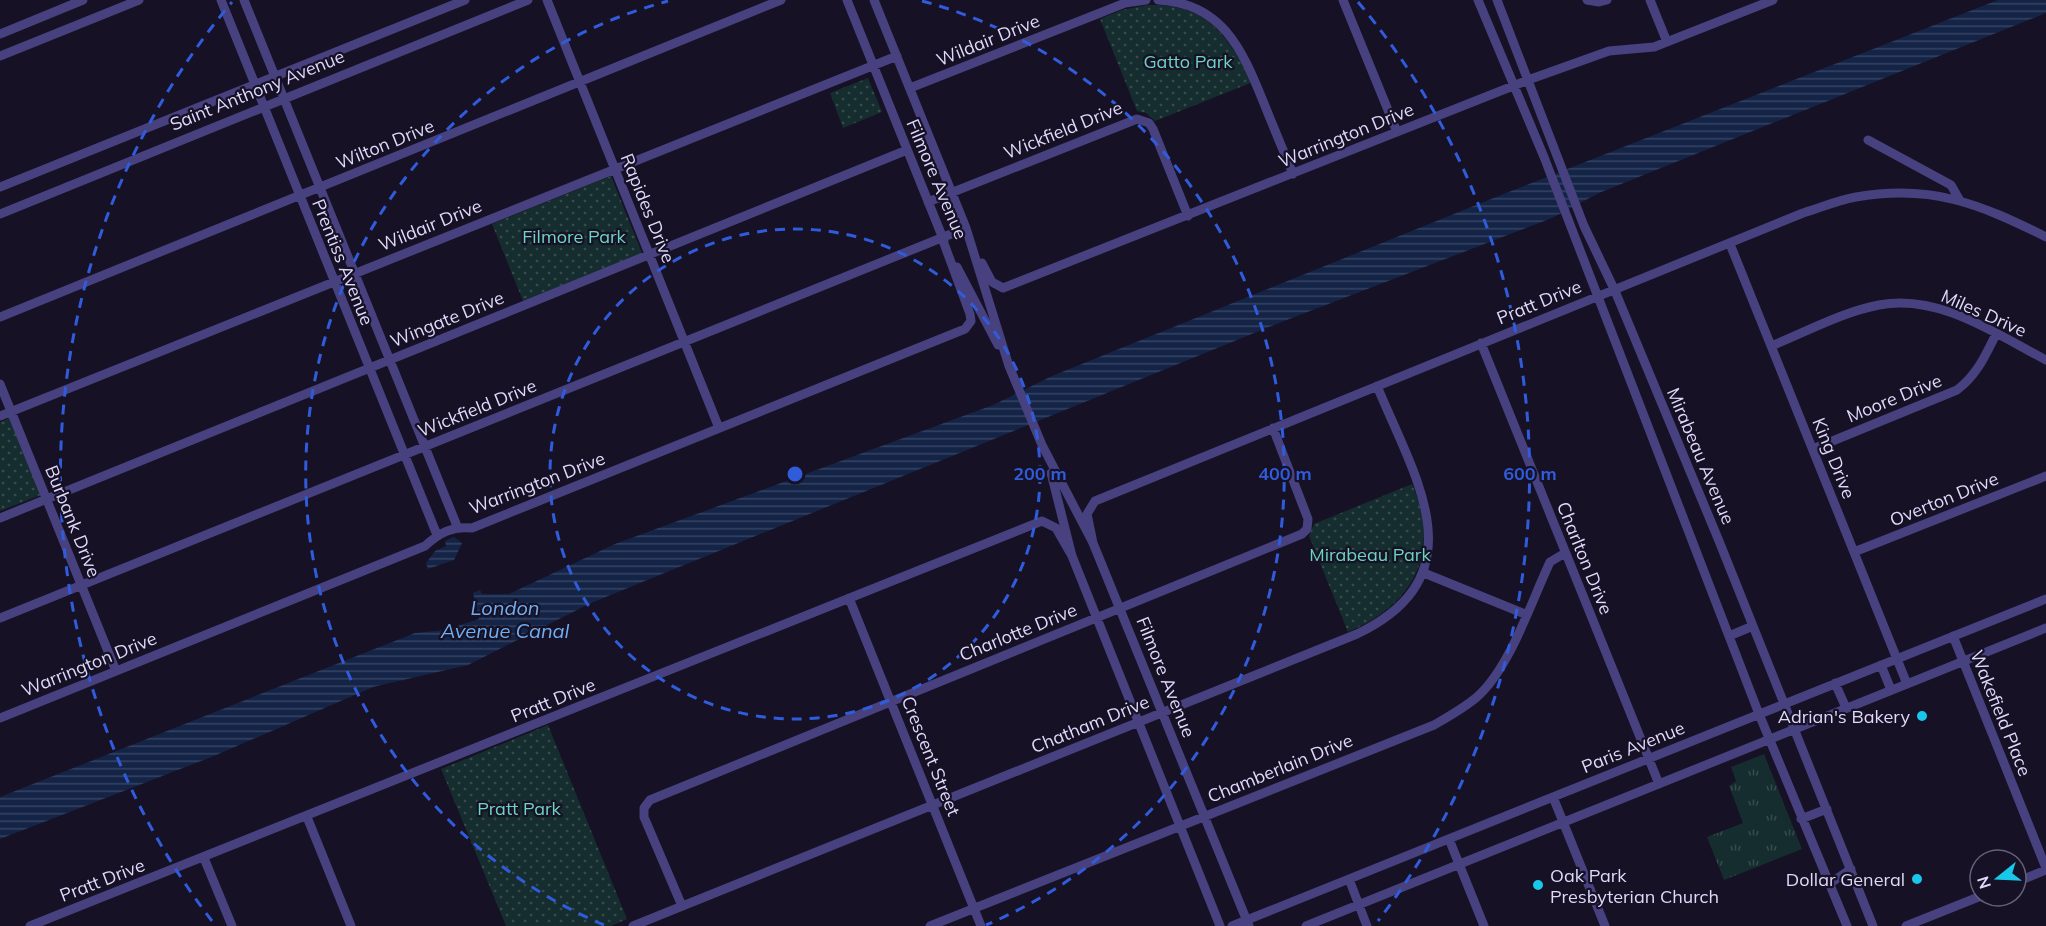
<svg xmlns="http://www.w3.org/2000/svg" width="2046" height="926" font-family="Mulish,sans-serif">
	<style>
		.grass { fill: url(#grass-tufts) }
		.park { fill: url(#park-dots) }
		.water { fill: url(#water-rules) }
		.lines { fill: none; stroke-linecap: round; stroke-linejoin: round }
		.minor { stroke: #47417f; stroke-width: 9 }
		.ring { fill: none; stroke: #305cdc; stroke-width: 3; stroke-dasharray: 10 8 }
		.poi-dot { fill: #19c7e8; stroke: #161125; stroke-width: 2 }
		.labels { text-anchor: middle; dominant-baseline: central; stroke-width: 4.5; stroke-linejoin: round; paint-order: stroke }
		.street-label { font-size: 18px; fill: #dfd9fb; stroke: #161125 }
		.park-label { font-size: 18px; fill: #6cd4c0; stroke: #161125 }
		.poi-label { font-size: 18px; fill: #dfd9fb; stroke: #161125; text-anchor: end }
		.water-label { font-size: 20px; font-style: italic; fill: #71aef1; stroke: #161125 }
		.centre { fill: #305cdc; stroke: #161125; stroke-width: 3 }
		.ring-label { font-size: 18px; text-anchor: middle; font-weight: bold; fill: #305cdc; stroke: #161125; stroke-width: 4.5; stroke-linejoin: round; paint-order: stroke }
	</style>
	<defs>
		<pattern id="grass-tufts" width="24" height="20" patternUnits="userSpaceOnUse" patternTransform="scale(1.5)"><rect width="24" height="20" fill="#152d2e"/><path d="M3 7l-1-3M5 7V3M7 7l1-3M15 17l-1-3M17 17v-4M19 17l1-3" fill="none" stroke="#374b4d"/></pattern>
		<pattern id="park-dots" width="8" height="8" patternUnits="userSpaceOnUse" patternTransform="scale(1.5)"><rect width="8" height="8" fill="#152d2e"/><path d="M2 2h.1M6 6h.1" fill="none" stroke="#374b4d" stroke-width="1.8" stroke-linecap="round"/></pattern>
		<pattern id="water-rules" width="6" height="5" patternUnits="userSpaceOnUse" patternTransform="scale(1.5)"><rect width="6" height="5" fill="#142447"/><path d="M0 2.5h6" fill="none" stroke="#364362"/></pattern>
	</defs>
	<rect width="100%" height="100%" fill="#161125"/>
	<!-- grass -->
	<path class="grass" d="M1764,754l38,95 -78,31 -17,-43 36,-14 -14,-37 7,-5 -5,-14z"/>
	<!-- park -->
	<path class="park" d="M1147,5c62,-1 78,29 106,77l-98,39 -9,-8 -9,-2 -37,-92 22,-9z
		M868,78l14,34 -39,16 -13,-35z
		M611,176l31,77 -119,48 -31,-77z
		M10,418l31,77 -41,16v-89z
		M1412,484c29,68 3,120 -64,148l-39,-96 5,-12z
		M548,725l79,194 -16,7h-105l-65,-157z"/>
	<!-- water -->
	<path class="water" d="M1998,0h48v13l-447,180 -47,25 -273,105 -688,280 -123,62 -95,22 -159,69 -214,83v-42l415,-164 29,-3 35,-11 -6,-26 7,-3 2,4h27l106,-50 378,-139 59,-29 449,-181z
		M454,537l8,6 -8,17 -26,9 -2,-6 9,-12 11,-5 -1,-5z"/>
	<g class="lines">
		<!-- minor -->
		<path class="minor" d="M221,0l216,535
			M244,0l213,526
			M547,0l172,428
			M847,0l97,241
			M874,0l92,228 43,138 33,79 51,98 156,383
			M1158,0c64,3 84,49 105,101 10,25 20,49 30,73
			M1343,0l54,132
			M1478,0l66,157 215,557 88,212
			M1497,0l87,226 31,65 104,250 154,385
			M1587,0l12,2 8,-2
			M1650,0l17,42
			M0,34l83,-34
			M0,56l139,-56
			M910,88l215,-85 21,-3
			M1868,140l83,45 8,14
			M0,187l465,-187
			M928,202l209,-83 12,4 4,6 35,87
			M0,214l528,-214
			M1730,244l177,440
			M982,263l10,19 11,6 525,-208 81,-29 45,-4 119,-47
			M957,267l41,78
			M0,317l781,-317
			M1481,343l178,441
			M1771,346c35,-14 71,-34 108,-41 59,-12 117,29 167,55
			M0,384l116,287
			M0,416l897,-360
			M1813,449l144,-59c20,-15 28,-34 39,-56
			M1051,473l21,83 148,370
			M0,518l907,-368
			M1093,543l-6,-29 8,-13 708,-288c17,-5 35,-13 53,-16 76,-13 124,7 190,40
			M1854,552l192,-76
			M1424,573l101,41
			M849,598l132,328
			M0,618l966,-390
			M1729,636l24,-10
			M1953,636l93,232
			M1881,665l10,25
			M1835,683l11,25
			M0,718l425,-172c14,-13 27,-20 47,-18l493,-199 6,-8 -1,-7 -28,-76
			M1553,797l52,129
			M307,817l44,109
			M1801,819l26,-10
			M1449,839l35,87
			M204,858l28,68
			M1349,879l18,47
			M2016,882l30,-12
			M1829,884l22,-15
			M682,906l-38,-89v-9l6,-8 652,-266 5,-5 1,-10 -35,-91
			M30,926l1012,-405 14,7 16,28
			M633,926l724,-292c123,-59 58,-156 20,-248
			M930,926l504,-201c14,-8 30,-17 43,-28 33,-29 54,-95 73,-135l15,-9
			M1232,926l814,-327
			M1306,926l740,-298
			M1906,926l75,-30"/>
	</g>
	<!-- distance rings -->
	<g class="ring">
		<circle cx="795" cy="474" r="245"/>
		<path d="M604 925A490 490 0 0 1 668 1M922 1A490 490 0 0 1 986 925"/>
		<path d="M212 921A735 735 0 0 1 232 2M1358 2A735 735 0 0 1 1378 921"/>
	</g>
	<!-- markers -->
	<g class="poi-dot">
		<circle cx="1922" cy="716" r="6"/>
		<circle cx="1917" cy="879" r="6"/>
		<circle cx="1538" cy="885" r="6"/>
	</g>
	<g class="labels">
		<!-- street labels -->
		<g class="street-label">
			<text transform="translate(988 40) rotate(-22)">Wildair Drive</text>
			<text transform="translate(257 90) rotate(-22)">Saint Anthony Avenue</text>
			<text transform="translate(1063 130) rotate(-22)">Wickfield Drive</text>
			<text transform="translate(1346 135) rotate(-22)">Warrington Drive</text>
			<text transform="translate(385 144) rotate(-22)">Wilton Drive</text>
			<text transform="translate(937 179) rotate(67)">Filmore Avenue</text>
			<text transform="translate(648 208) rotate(68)">Rapides Drive</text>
			<text transform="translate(430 225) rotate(-22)">Wildair Drive</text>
			<text transform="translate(343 262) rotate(68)">Prentiss Avenue</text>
			<text transform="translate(1539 302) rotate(-22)">Pratt Drive</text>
			<text transform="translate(1984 313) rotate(24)">Miles Drive</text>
			<text transform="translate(447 319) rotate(-22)">Wingate Drive</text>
			<text transform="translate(1894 398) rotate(-22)">Moore Drive</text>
			<text transform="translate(477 408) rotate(-22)">Wickfield Drive</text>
			<text transform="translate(1701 456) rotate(67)">Mirabeau Avenue</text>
			<text transform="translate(1834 458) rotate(68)">King Drive</text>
			<text transform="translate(537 483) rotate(-21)">Warrington Drive</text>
			<text transform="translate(1944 499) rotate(-22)">Overton Drive</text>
			<text transform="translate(73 521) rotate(68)">Burbank Drive</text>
			<text transform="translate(1585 558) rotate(68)">Charlton Drive</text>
			<text transform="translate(1018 632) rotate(-22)">Charlotte Drive</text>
			<text transform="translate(89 664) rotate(-22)">Warrington Drive</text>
			<text transform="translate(1166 677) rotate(68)">Filmore Avenue</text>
			<text transform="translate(553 700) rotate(-22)">Pratt Drive</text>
			<text transform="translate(2001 713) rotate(68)">Wakefield Place</text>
			<text transform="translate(1090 724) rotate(-22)">Chatham Drive</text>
			<text transform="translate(1633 747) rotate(-22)">Paris Avenue</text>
			<text transform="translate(931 756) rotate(68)">Crescent Street</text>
			<text transform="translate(1280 768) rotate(-22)">Chamberlain Drive</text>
			<text transform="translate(102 880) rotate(-21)">Pratt Drive</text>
		</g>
		<!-- park labels -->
		<g class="park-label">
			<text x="1188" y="61">Gatto Park</text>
			<text x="574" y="236">Filmore Park</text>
			<text x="1370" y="554">Mirabeau Park</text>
			<text x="519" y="808">Pratt Park</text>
		</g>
		<!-- poi labels -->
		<g class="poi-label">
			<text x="1910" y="716">Adrian's Bakery</text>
			<text x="1550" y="875" text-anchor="start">Oak Park<tspan x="1550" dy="21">Presbyterian Church</tspan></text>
			<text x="1905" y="879">Dollar General</text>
		</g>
		<!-- water labels -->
		<g class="water-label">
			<text x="505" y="607">London<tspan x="505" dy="23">Avenue Canal</tspan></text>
		</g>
	</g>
	<circle cx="795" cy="474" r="9" class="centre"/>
	<g class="ring-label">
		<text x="1040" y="480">200 m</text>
		<text x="1285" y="480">400 m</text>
		<text x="1530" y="480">600 m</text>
	</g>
	<!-- north arrow -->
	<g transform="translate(1998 878) rotate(252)"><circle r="28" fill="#161125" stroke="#66617b" stroke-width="1.5"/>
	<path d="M0-4.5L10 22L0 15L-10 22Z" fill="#19c7e8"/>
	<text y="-9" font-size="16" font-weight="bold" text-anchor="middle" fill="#dfd9fb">N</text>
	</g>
</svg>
